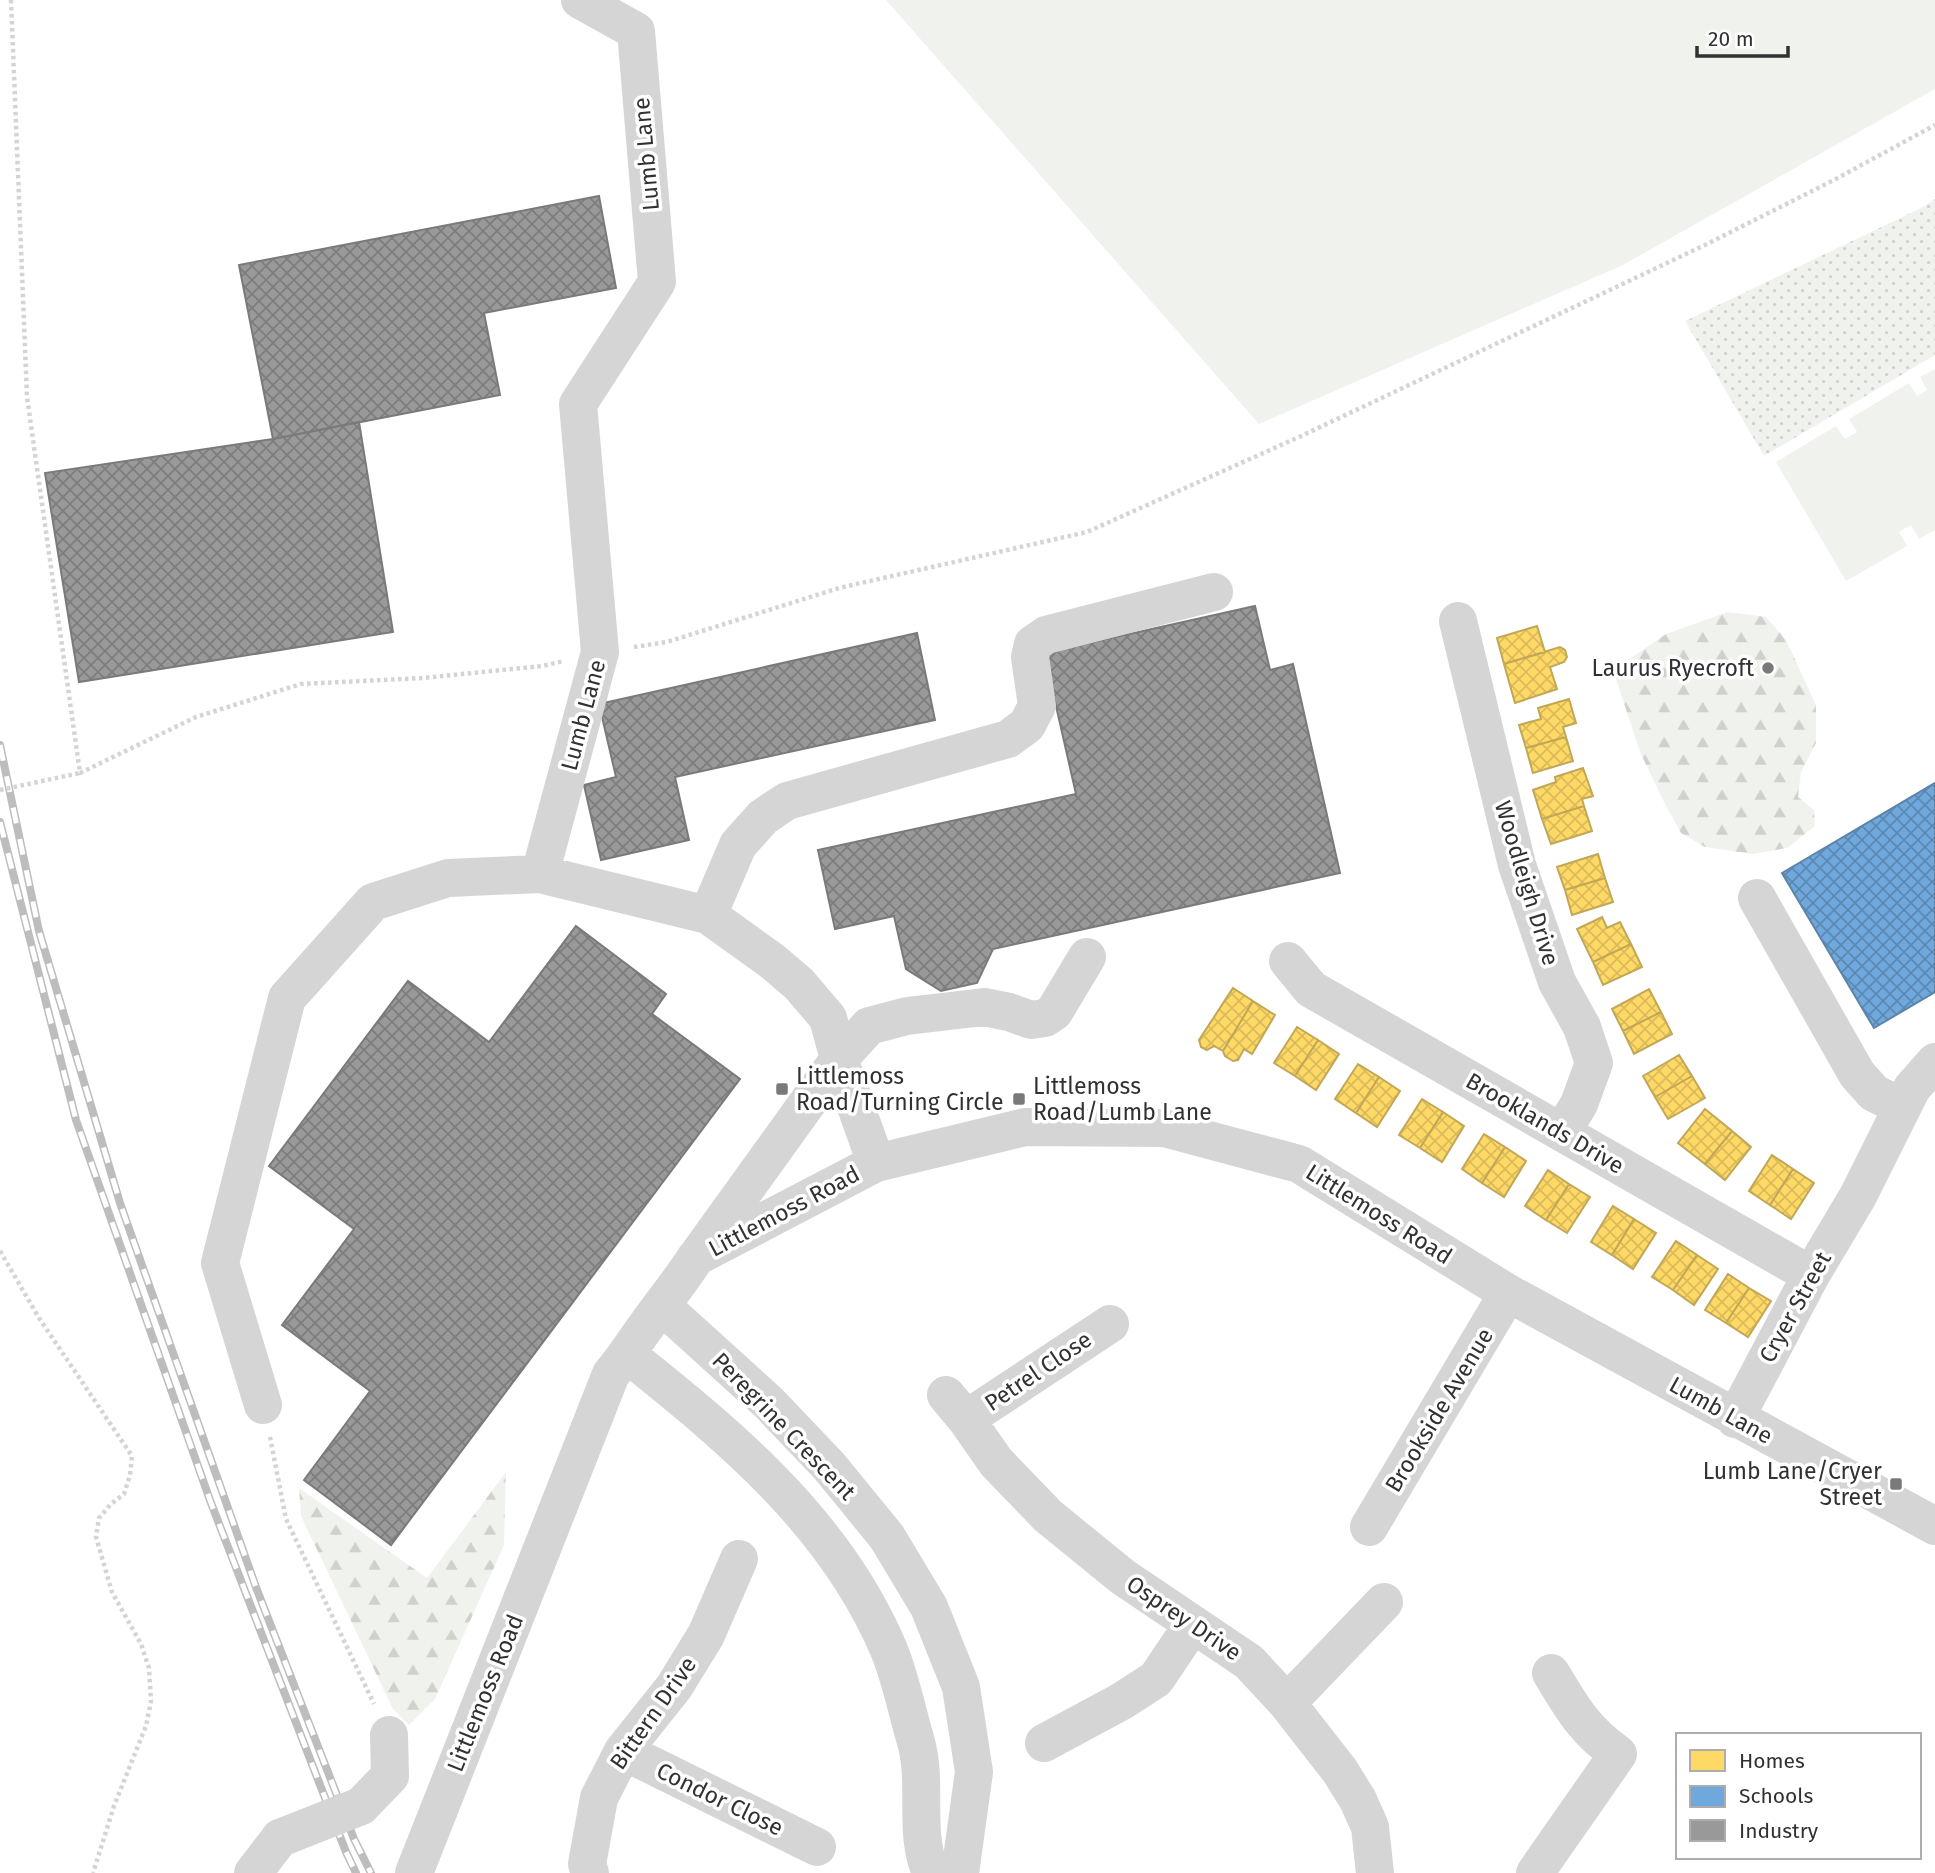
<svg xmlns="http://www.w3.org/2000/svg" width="1935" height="1873" font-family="'Fira Sans',sans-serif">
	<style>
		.green { fill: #f0f3ed }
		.forest { fill: url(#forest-firs) }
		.park { fill: url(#park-dots) }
		.homes { fill: url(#homes-cross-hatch); stroke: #c1a756; stroke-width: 2 }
		.schools { fill: url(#schools-cross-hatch); stroke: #5c84a9; stroke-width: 2 }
		.industry { fill: url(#industry-cross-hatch); stroke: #7a7a7a; stroke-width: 2 }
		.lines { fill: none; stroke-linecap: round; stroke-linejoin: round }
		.path { stroke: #d4d4d4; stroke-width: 4.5; stroke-dasharray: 3.5 3.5; stroke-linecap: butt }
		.minor { stroke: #d5d5d5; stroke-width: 38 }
		.rail-casing { stroke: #bdbdbd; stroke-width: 8 }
		.rail { stroke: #fff; stroke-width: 5; stroke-dasharray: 16; stroke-linecap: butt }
		.path-bridge { stroke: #d4d4d4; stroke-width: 4.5; stroke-dasharray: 3.5 3.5; stroke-linecap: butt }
		.minor-bridge { stroke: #d5d5d5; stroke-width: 38 }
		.poi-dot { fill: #797979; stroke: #fff; stroke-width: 2.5 }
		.labels { text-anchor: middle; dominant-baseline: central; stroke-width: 7; stroke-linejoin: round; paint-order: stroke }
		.street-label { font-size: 23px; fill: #313131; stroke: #fff }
		.poi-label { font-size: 23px; fill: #313131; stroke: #fff; text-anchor: end }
	</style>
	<defs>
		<pattern id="forest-firs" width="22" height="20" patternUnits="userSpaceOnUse" patternTransform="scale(1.75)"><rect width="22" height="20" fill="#f0f3ed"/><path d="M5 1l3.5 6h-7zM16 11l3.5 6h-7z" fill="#ced1cc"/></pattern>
		<pattern id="park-dots" width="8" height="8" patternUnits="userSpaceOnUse" patternTransform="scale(1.75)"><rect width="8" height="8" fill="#f0f3ed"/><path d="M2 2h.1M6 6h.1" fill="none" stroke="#ced1cc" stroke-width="1.8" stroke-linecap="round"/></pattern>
		<pattern id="homes-cross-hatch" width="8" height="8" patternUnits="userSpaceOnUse" patternTransform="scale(1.75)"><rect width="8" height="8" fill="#ffd966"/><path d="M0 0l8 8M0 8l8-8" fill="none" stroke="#dbbb59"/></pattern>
		<pattern id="schools-cross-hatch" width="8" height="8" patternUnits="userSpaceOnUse" patternTransform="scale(1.75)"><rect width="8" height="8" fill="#6fa8dc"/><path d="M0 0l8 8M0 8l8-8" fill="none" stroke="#5c89b3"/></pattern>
		<pattern id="industry-cross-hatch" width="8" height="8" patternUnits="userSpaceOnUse" patternTransform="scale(1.75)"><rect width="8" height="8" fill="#999"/><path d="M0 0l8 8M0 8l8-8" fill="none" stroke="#7d7d7d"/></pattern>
	</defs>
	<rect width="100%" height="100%" fill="#fff"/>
	<!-- green -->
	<path class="green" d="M886,0h1049v89l-312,176 -364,159z
		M1935,369v161l-16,9 -8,-14 -12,7 8,14 -61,35 -70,-119 60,-36 9,13 12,-7 -8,-13 60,-36 8,13 10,-6 -7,-13z"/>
	<!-- forest -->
	<path class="forest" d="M1728,612l38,5 20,23 30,65v38l-15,29 -3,25 16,13 1,16 -28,22 -34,6 -48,-7 -24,-14 -17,-31 -24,-50 -24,-73 12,-19 38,-26z
		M506,1472l-2,73 -69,154 -26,26 -16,-16 -92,-193 -2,-28 128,90z"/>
	<!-- park -->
	<path class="park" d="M1935,199v156l-171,101 -79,-135 236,-113z"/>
	<!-- homes -->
	<path class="homes" d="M1537,626l8,26 -41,12 -7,-26z
		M1560,647l5,3 2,7 -3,5 -14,5 7,22 -42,14 -11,-39z
		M1569,699l7,24 -13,4 3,10 -40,11 -7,-23 22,-6 -3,-11z
		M1566,737l7,24 -40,12 -7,-25z
		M1583,768l10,28 -11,3 2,7 -42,13 -9,-29 23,-8 -1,-5z
		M1584,806l8,25 -41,13 -9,-25z
		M1598,854l7,24 -40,12 -8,-23z
		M1605,878l8,24 -41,13 -7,-25z
		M1602,917l5,11 13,-6 11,22 -38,18 -16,-33z
		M1631,944l11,23 -39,18 -10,-23z
		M1233,988l20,13 -30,50 -9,-5 -7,4 -6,-3 -2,-7z
		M1649,989l12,23 -38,19 -11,-22z
		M1253,1001l22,14 -23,39 -8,-5 -6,11 -5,1 -8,-5 -2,-5z
		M1661,1012l11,22 -38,20 -11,-23z
		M1297,1027l21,13 -23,36 -21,-13z
		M1318,1040l21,14 -23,36 -21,-14z
		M1679,1055l13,21 -37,21 -12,-21z
		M1358,1064l21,13 -23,36 -21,-14z
		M1692,1076l13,22 -37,21 -13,-22z
		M1379,1077l21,14 -23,36 -21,-14z
		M1422,1099l21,13 -23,36 -21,-13z
		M1705,1109l27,22 -27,33 -27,-21z
		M1443,1112l21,14 -22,36 -22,-14z
		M1732,1131l19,16 -26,33 -20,-16z
		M1484,1134l21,13 -23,36 -20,-14z
		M1505,1147l21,14 -22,36 -22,-14z
		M1772,1155l21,14 -23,36 -21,-14z
		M1793,1169l21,14 -23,36 -21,-14z
		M1548,1170l21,14 -23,36 -21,-14z
		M1569,1184l21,13 -23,36 -21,-13z
		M1613,1206l21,13 -22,36 -21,-13z
		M1634,1219l22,14 -23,36 -21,-14z
		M1676,1241l21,14 -24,35 -21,-13z
		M1697,1255l21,14 -24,36 -21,-15z
		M1728,1274l21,14 -23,35 -21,-13z
		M1749,1288l22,13 -23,36 -22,-14z"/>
	<!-- schools -->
	<path class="schools" d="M1935,783v209l-61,36 -92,-155z"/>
	<!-- industry -->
	<path class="industry" d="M599,196l17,92 -132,25 16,82 -227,44 -34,-174z
		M359,422l34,210 -314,50 -34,-209 228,-34z
		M1255,606l15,64 23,-6 47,209 -347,76 -16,34 -36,8 -35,-22 -12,-53 -59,13 -17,-79 258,-56 -32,-141z
		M917,633l18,87 -260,57 14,63 -88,20 -17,-75 32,-8 -17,-73z
		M576,926l90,68 -14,20 88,65 -349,466 -87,-65 66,-89 -88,-66 72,-96 -85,-63 139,-185 81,61z"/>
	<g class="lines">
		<!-- path -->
		<path class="path" d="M11,0l16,397 53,376 116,-56 105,-33 122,-6 119,-12 22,-5
			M634,647l33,-5 172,-54 248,-56 212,-95 406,-192 129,-65 101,-55
			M0,1251l39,67 93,138 -2,19 -6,19 -13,10 -12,14 -3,19 16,55 29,52 8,24 2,33 -5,25 -32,80 -21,67
			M270,1437l16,82 88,185"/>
		<!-- minor -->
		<path class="minor" d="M580,0l56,31 21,251 -79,122 22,248 -60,222 168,41 64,46 27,23 29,34 11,41 37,104
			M1458,621l59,244 40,117 25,45 12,36 -15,41 -17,28
			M1757,898l100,176 17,19 28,14
			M708,915l30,-70 25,-28 24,-16 221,-62 19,-14 10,-19 -7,-49 3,-13 13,-9 168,-43
			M1288,961l23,28 500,286
			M700,1252l139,-193 30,-33 38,-10 77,-9 25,5 22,8 14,-2 9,-6 33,-55
			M662,1306l107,97 60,63 58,71 42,70 32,80 13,85 -14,101
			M628,1355c104,83 208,169 261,295 12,29 18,62 27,92 12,43 -3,90 15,131
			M946,1395l20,24 30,43 52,54 75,61 126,85 38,41 53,68 18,29 12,27 5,46
			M263,1405l-43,-142 67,-265 86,-96 75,-24 92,-4
			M966,1419l144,-95
			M1735,1419l76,-144 47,-79 54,-108 23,-26
			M1369,1527l139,-234
			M1287,1703l97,-101
			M1044,1743l78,-42 34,-22 37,-55
			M623,1751l194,96
			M361,1806l29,-30 -1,-41
			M253,1873l27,-35
			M414,1873l197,-499c14,-16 23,-32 36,-49 16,-23 34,-44 49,-68l180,-94 149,-36 139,1 135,36 209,129 427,233
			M590,1873l-3,-9 12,-66 24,-47 51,-64 32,-52 33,-76
			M1535,1873l83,-119c-34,-24 -46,-46 -67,-81"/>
		<defs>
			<path id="rail" d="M0,745l39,186 81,272 137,387 97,249 17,34
				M0,822l76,298 135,383 135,349 10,21"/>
		</defs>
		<!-- rail casing -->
		<use href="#rail" class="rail-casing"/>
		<!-- rail -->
		<use href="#rail" class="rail"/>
		<!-- path-bridge -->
		<path class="path-bridge" d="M0,790l80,-17"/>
		<!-- minor-bridge -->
		<path class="minor-bridge" d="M280,1838l81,-32"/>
	</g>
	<!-- markers -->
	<g class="poi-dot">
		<circle cx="1768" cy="668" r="7"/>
		<rect x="775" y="1082" width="14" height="14" rx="3.5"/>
		<rect x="1012" y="1092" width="14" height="14" rx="3.5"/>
		<rect x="1889" y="1477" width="14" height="14" rx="3.5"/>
	</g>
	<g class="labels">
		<!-- street labels -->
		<g class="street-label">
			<text transform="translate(646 154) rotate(-95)">Lumb Lane</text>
			<text transform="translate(583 715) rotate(-75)">Lumb Lane</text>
			<text transform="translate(1527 883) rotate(73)">Woodleigh Drive</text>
			<text transform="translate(1545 1123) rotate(30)">Brooklands Drive</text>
			<text transform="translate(784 1211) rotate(-28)">Littlemoss Road</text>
			<text transform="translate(1379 1214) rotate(32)">Littlemoss Road</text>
			<text transform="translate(1795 1307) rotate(-61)">Cryer Street</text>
			<text transform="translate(1038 1371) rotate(-34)">Petrel Close</text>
			<text transform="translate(1439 1410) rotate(-59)">Brookside Avenue</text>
			<text transform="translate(1721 1410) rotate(29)">Lumb Lane</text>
			<text transform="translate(784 1426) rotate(46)">Peregrine Crescent</text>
			<text transform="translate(1184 1618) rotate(34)">Osprey Drive</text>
			<text transform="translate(485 1693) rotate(-68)">Littlemoss Road</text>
			<text transform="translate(653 1713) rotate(-55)">Bittern Drive</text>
			<text transform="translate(720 1799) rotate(26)">Condor Close</text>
		</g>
		<!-- poi labels -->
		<g class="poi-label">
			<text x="1754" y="668">Laurus Ryecroft</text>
			<text x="796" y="1076" text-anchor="start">Littlemoss<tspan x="796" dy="26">Road/Turning Circle</tspan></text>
			<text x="1033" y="1086" text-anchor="start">Littlemoss<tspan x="1033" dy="26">Road/Lumb Lane</tspan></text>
			<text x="1882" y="1471">Lumb Lane/Cryer<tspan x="1882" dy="26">Street</tspan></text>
		</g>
	</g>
	<!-- legend -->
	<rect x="1676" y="1733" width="245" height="126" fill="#ffffff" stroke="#adadad" stroke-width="2"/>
	<rect x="1690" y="1750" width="35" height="21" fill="#ffd966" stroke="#adadad" stroke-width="2"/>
	<text x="1739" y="1768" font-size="21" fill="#313131">Homes</text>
	<rect x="1690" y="1786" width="35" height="21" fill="#6fa8dc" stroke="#adadad" stroke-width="2"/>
	<text x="1739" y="1803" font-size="21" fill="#313131">Schools</text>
	<rect x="1690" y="1820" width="35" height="21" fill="#999999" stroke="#adadad" stroke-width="2"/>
	<text x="1739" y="1838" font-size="21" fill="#313131">Industry</text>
	<!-- scale -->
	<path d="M1697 46v10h91v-10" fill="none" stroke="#313131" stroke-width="3.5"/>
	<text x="1708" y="46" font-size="21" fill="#313131" stroke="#ffffff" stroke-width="5" paint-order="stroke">20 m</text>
</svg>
